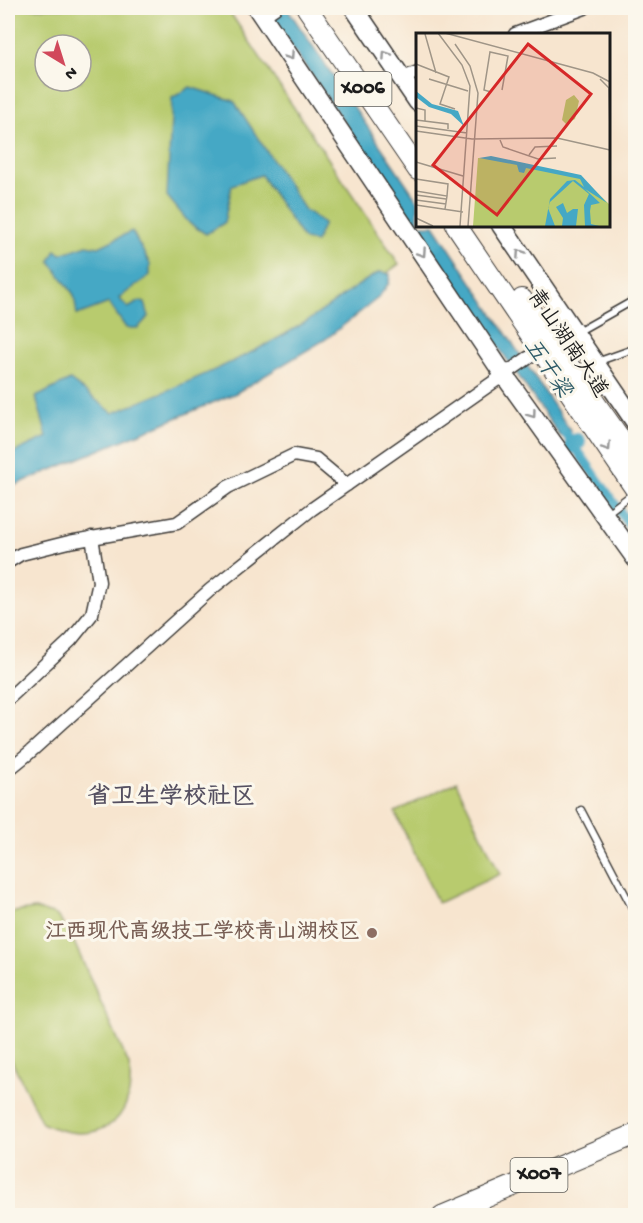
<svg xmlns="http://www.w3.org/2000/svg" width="643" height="1223" font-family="'Gochi Hand','LXGW WenKai TC',sans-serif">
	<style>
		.green { fill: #b8cb6e; stroke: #6a7445; stroke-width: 1.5; fill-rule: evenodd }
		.water { fill: #45a8c5; stroke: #306270; stroke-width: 1.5 }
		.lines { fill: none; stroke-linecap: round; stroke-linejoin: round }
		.canal { stroke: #45a8c5; stroke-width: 10 }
		.river { stroke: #45a8c5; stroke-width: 18 }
		.lane-casing { stroke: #3d3a37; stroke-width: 9 }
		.street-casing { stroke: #3d3a37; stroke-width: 15 }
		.secondary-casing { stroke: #3d3a37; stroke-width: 21 }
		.primary-casing { stroke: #3d3a37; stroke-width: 22 }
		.lane { stroke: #fff; stroke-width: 6 }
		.street { stroke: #fff; stroke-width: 12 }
		.secondary { stroke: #fff; stroke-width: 18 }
		.primary { stroke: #fff; stroke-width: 20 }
		.oneway { stroke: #999 }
		.education-dot { fill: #8d6e63; stroke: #fbf7ec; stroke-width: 2 }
		.labels { text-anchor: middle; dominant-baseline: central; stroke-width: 6; stroke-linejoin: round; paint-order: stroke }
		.shield { fill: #fbf7ec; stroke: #5f5e5a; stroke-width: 1.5 }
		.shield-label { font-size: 20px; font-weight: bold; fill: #1c1c1c }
		.street-label { font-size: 21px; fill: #1c1c1c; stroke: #fbf7ec }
		.education-label { font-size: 21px; font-weight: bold; fill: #785e54; stroke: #fbf7ec; text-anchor: end }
		.water-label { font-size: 22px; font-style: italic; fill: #2e5b68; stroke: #fbf7ec }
		.quarter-label { font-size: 24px; font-weight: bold; fill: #555061; stroke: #fbf7ec }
		.inset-road { fill: none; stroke: #9f9587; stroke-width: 1.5 }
		.view { fill: #d62828; fill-opacity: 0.15; stroke: #d62828; stroke-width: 3 }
		.inset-edge { fill: none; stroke: #1c1c1c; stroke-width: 3 }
	</style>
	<rect width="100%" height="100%" fill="#fbf7ec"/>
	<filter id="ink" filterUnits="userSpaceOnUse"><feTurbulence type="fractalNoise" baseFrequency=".0167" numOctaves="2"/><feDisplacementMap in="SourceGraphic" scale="12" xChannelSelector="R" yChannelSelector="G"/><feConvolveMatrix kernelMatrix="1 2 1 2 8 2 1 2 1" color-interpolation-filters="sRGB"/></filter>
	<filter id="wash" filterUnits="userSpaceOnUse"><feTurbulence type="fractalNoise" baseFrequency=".008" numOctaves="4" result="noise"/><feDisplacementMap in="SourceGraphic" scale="24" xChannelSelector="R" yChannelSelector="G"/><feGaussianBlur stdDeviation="1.35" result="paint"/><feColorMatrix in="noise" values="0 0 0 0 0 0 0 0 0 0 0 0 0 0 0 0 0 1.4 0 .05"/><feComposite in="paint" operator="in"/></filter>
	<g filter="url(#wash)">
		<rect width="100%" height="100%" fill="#f7e5cf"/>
		<!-- green -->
		<path class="green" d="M8,8h219l172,256 -157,115 -234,93zM45,45h36v36h-36z
			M456,782l44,92 -62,29 -43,-91z
			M35,909l21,6 13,16 60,134c9,60 -36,83 -87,58l-34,-70v-140z"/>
		<!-- water -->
		<path class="water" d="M265,8h22l131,193v24h16l136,205 1,12 -12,-7z
			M190,87l44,14 71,109 19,13 -8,19 -12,-2 -43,-65 -29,10 -8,38 -18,11 -16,-10 -23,-28 5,-98z
			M132,231l18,33v11l-31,23 9,10 12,-7 5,2 4,13 -11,12h-12l-17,-25 -32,12 -3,-20 -24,-34 6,-11 5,4 26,-9 12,2z
			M380,272l10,2 -1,9 -11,15 -52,41 -90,54 -228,95v-33l39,-18 -11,-40 34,-17 43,33c65,-27 131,-53 191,-90 26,-16 49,-37 76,-51z"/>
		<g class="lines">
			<!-- canal -->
			<path class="canal" d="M564,431l72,104"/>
			<!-- river -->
			<path class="river" d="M573,445l4,-3"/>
		</g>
	</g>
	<g filter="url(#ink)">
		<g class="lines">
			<defs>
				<path id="lane" d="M558,343l78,-44
					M577,369l59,-21
					M607,513l28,-21
					M581,810l55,105"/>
				<path id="street" d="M263,16l12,-8
					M515,34l70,-26
					M402,78l16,-6
					M8,562l13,-8 48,-12 108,-19 51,-36 66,-32 22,4 31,26
					M8,699l63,-59 21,-26 7,-32 -7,-45
					M8,770l21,-17 181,-163 102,-81 216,-151 20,-10"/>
				<path id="secondary" d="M257,8l247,367 132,184
					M354,8l64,94
					M501,225l135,198"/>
				<path id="primary" d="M307,8l111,162
					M456,225l180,265
					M522,299l114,162
					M442,1216l194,-82"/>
			</defs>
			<!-- lane casing -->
			<use href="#lane" class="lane-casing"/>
			<!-- street casing -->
			<use href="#street" class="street-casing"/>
			<!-- secondary casing -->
			<use href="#secondary" class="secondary-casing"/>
			<!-- primary casing -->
			<use href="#primary" class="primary-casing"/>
			<!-- lane -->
			<use href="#lane" class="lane"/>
			<!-- street -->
			<use href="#street" class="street"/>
			<!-- secondary -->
			<use href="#secondary" class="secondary"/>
			<!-- primary -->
			<use href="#primary" class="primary"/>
		</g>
		<!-- one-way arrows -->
		<defs><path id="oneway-chevron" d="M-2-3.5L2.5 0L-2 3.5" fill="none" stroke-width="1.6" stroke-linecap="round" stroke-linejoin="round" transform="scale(1.5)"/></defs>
		<g class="oneway">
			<use href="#oneway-chevron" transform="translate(386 55) rotate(-124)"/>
			<use href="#oneway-chevron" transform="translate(290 56) rotate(56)"/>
			<use href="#oneway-chevron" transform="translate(422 253) rotate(56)"/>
			<use href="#oneway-chevron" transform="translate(520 253) rotate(-124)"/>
			<use href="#oneway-chevron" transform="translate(532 414) rotate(54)"/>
			<use href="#oneway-chevron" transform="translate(607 447) rotate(56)"/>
		</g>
	</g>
	<!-- markers -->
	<circle class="education-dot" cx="372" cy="933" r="6"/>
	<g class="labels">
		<!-- shield labels -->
		<g class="shield">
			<rect x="334.5" y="72" width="57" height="34" rx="4.5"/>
			<rect x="510.5" y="1158" width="57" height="34" rx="4.5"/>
		</g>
		<g class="shield-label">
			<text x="363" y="89">X006</text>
			<text x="539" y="1175">X007</text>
		</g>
		<!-- street labels -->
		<g class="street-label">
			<text transform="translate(566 344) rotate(56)">青山湖南大道</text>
		</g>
		<!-- education labels -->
		<g class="education-label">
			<text x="360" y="933">江西现代高级技工学校青山湖校区</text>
		</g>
		<!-- water labels -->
		<g class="water-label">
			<text transform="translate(546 369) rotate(56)">五干梁</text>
		</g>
		<!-- quarter labels -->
		<g class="quarter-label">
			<text x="171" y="798">省卫生学校社区</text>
		</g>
	</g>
	<!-- overview -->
	<g transform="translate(416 33)">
		<rect width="194" height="194" fill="#f7e5cf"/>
		<path d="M158,62l5,6 -4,18 -9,5 -4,-4 4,-20zM62,125l24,1 78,17 29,28v22h-136z" fill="#b8cb6e"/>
		<path d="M0,58l16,13 26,7 6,15 -13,-12 -22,-7 -13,-10zM75,123l90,19 26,28 -22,-14 15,14 -9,2 -1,6 1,13 8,2h-14l-1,-21 5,-11 -16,-13 -23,21 -2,6 7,18h-10l5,-27 17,-18 8,-1 9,7 -4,-8 -54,-11 -2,5 -5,-1 -2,-7 -38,-7zM147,170l4,10 6,-4h5l-2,17h-14l1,-8 -7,-11z" fill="#45a8c5"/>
		<path class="inset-road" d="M22,0l24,32 8,21 -10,140M29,0l148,40 17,9M9,1l11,39M39,11l15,22 8,27 -10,133M0,31l33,13 -9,27 15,5M13,46l39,12M184,46l9,9 1,45M75,59l-7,-2 6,-38 18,4 -6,34M0,75l9,2v12M0,87l32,4v5M0,93l51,7M0,98l56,8 85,-1 53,12M84,107l3,7 35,12 18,-1M113,122l6,-8 22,-1M0,129l47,14M0,146l32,5 -1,12M0,158l31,5 -2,13M0,162l30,4M0,167l30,4M0,172l47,7M0,185l17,8"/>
		<path class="view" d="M112,11l63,50 -94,121 -64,-50z"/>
		<rect width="194" height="194" class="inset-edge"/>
	</g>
	<!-- margin -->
	<rect width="643" height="1223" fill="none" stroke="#fbf7ec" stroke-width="30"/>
	<!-- north arrow -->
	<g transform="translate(63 63) rotate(142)"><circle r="28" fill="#fbf7ec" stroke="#a29f99" stroke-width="1.5"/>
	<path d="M0-4.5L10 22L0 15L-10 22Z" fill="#d1495b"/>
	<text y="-9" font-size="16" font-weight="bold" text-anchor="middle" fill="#1c1c1c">N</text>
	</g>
</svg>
